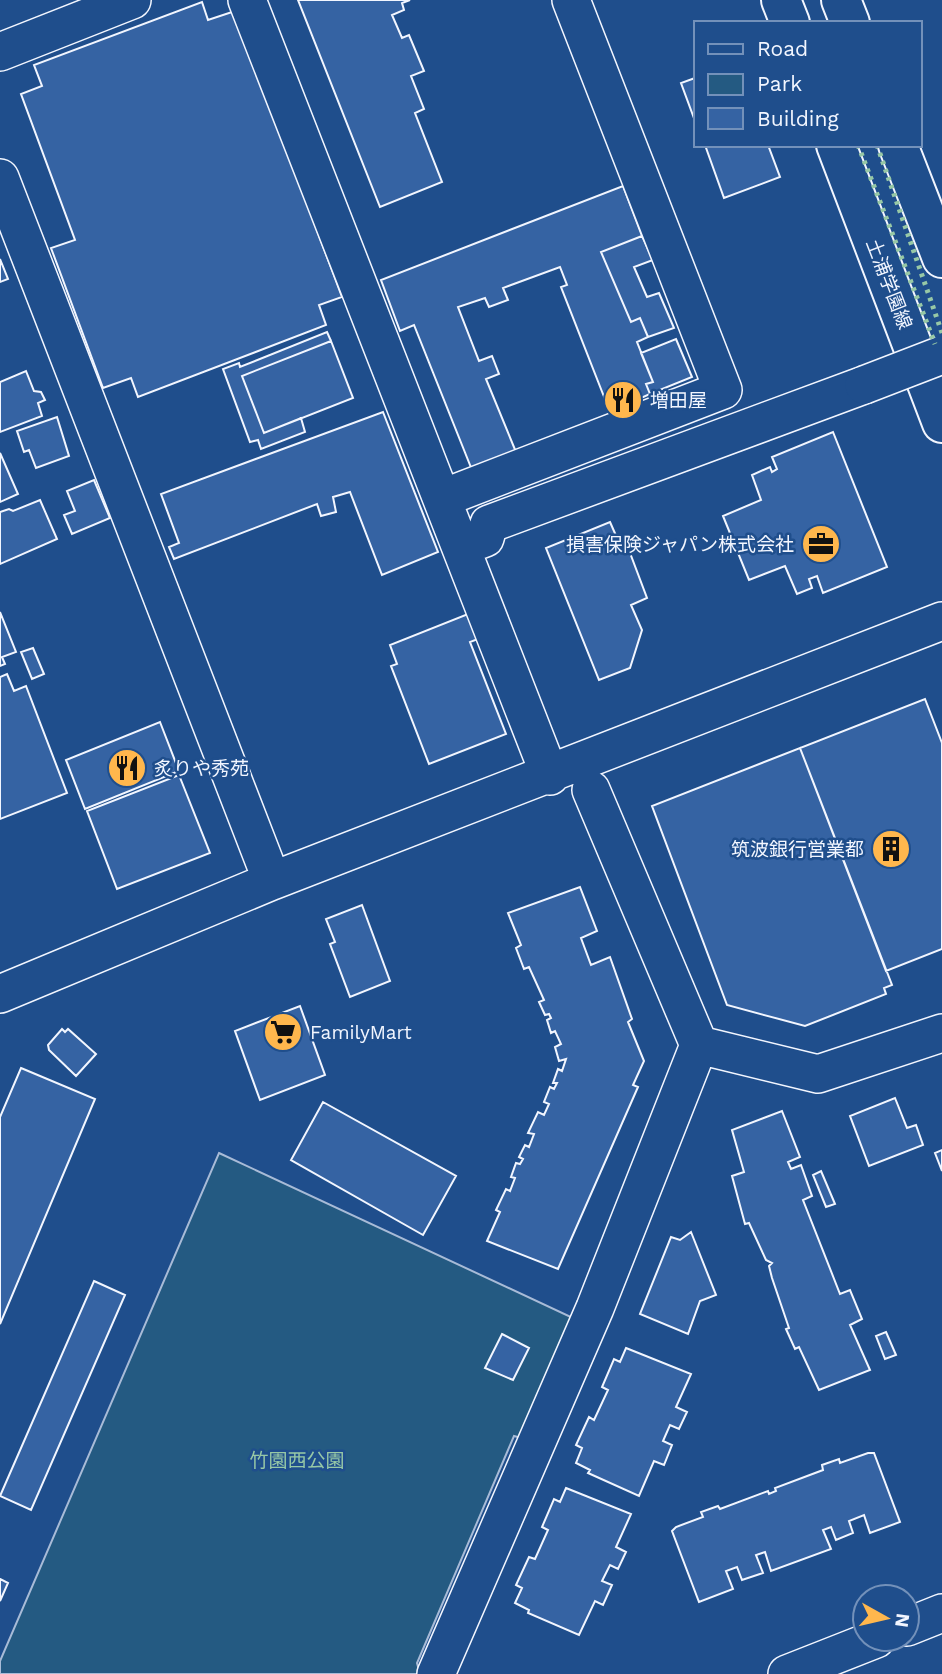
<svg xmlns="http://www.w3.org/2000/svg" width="942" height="1674" font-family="'Work Sans','Noto Sans JP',sans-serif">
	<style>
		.green { fill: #245a82; stroke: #a8bbd7; stroke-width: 2 }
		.building { fill: #3563a3; stroke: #f2f6ff; stroke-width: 2 }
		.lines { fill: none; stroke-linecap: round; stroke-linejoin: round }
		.minor-casing { stroke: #f2f6ff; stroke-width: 40 }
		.major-casing { stroke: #f2f6ff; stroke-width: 42 }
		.minor { stroke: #1f4e8c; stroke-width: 37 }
		.major { stroke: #1f4e8c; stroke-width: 38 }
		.minor-bridge-casing { stroke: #f2f6ff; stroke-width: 40; stroke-linecap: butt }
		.minor-bridge { stroke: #1f4e8c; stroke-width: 37 }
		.hedge { stroke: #97c8a6; stroke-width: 5; stroke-dasharray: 3.5 5; stroke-linecap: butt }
		.labels { text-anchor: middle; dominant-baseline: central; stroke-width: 5; stroke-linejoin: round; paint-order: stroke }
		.street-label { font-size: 19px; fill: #f2f6ff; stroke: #1f4e8c }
		.poi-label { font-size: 19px; fill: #f2f6ff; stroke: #1f4e8c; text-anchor: start }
		.park-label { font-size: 19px; fill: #97c8a6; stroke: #1f4e8c }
	</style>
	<rect width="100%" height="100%" fill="#1f4e8c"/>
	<!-- green -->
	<path class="green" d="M219,1153l354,165 -48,121 -11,-3 -97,227 3,11h-420v-13z"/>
	<!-- building -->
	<path class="building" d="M298,0h112l-8,3 2,7 -12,5 10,23 7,-3 15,36 -13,5 13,33 -9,4 27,69 -62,25z
		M202,2l6,18 27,-9 107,286 -23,8 7,20 -188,72 -7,-19 -28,10 -52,-140 24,-8 -54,-146 21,-8 -8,-21z
		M695,78v43l-14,-38z
		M705,145h63l12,32 -56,21z
		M623,186l19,50 -41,16 30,70 9,-4 8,19 -11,5 16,40 -7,2 4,10 -40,18 -49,-125 6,-2 -7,-18 -57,21 5,12 -19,7 -4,-9 -27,9 21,54 13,-5 7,18 -13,5 30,73 -44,18 -58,-145 -14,6 -19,-51z
		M642,236l11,24 -19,7 13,30 12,-4 15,35 -26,9 -8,-19 -9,4 -30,-70z
		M0,259l8,20 -8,3z
		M327,332l4,9 -89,35 22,57 37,-15 4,14 -44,17 -3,-9 -8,2 -27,-73 16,-6 1,4z
		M676,339l16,38 -42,17 -4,-10 7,-2 -12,-29z
		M331,341l22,57 -89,35 -22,-57z
		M26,371l8,20 7,1 4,8 -7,3 4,13 -42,16v-50z
		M383,412l55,140 -56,23 -32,-83 -17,5 3,15 -15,4 -4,-12 -143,55 -5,-12 10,-4 -18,-49z
		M57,417l12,39 -33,12 -7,-18 -5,2 -7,-21z
		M833,432l54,135 -64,26 -6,-17 -8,3 3,9 -15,6 -12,-28 -36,14 -26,-64 38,-16 -9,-25 18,-8 2,5 5,-3 -5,-12z
		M0,453l18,41 -18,8z
		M94,480l16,38 -38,16 -8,-19 11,-4 -8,-20z
		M40,500l17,39 -57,25v-52l9,-3 4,2z
		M610,522l11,25 6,-2 20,53 -16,7 11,25 -12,38 -31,12 -53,-132z
		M0,612l16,40 -14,5 3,7 -5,2z
		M468,614l10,25 -8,3 36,92 -77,30 -38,-98 6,-2 -7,-19z
		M33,648l11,26 -12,5 -11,-27z
		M7,674l7,17 12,-5 41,107 -67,26v-142z
		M925,699l17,44v206l-56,22 -86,-223z
		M160,722l19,49 -94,38 -19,-49z
		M800,748l92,237 -8,3 2,6 -81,32 -78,-21 -75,-199z
		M179,775l31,78 -93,36 -30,-78z
		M580,887l17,44 -16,7 10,27 19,-8 22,62 -4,3 16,39 -11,24 5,2 -80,182 -71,-28 13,-29 -4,-2 10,-21 4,2 5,-13 -4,-1 5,-14 4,1 3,-5 -4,-2 6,-12 4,2 5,-13 -6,-1 10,-21 6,3 5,-11 -5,-2 6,-15 4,2 3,-6h-4l5,-14 4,2 4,-12 -7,2 -4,-14 6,-3 -6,-13 -4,2 -4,-13 4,-2 -2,-4 -4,1 -6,-13 5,-2 -15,-33 -5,2 -8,-21 5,-3 -13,-32z
		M362,905l28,76 -40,16 -20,-53 5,-2 -9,-23z
		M300,1006l25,69 -65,25 -25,-69z
		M62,1029l3,3 3,-3 28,25 -20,22 -27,-26 -1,-5z
		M21,1068l74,31 -95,225v-207z
		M895,1098l12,30 9,-3 7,20 -54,21 -19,-50z
		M323,1102l133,74 -33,59 -132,-75z
		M782,1111l18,46 -12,5 3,7 10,-4 11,31 -9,4 37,94 10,-4 12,29 -12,6 20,45 -51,20 -20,-43 -4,2 -9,-20 3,-1 -17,-50 -3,-12 3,-3 -6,-3 -17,-37 -4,1 -13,-48 12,-4 -12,-42z
		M942,1150v21l-7,-18z
		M821,1171l14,33 -9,3 -13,-32z
		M691,1232l25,63 -16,6 -12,33 -48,-20 31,-77 9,3z
		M94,1281l31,14 -94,215 -31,-14z
		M886,1332l10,23 -11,4 -9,-23z
		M502,1334l27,14 -16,32 -28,-12z
		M626,1348l65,26 -15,33 11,5 -8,17 -9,-4 -7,16 9,4 -8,20 -10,-4 -15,35 -51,-23 2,-3 -14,-7 6,-15 -6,-3 13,-28 5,3 14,-30 -6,-3 12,-28 6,3z
		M868,1453h6l26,69 -30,11 -6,-18 -15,6 4,12 -17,7 -5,-13 -8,3 8,19 -60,22 -6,-19 -9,3 7,18 -21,7 -5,-13 -11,4 7,18 -34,13 -27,-71 4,-4 27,-10 -2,-5 17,-6 2,3 48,-18 1,3 7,-3 -1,-3 48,-18 -1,-5 17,-6 1,4z
		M566,1488l65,26 -15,33 10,5 -8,17 -8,-4 -8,16 10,4 -9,20 -8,-4 -16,34 -51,-22 1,-3 -14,-7 7,-15 -6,-3 13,-28 6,2 13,-29 -6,-3 12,-28 6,3z
		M0,1579l8,4 -8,18z"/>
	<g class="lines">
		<defs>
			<path id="minor" d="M247,0l303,776
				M0,52l132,-52
				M0,178l272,703
				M443,498l280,-108 -152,-390
				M461,547l24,-9 4,-14 375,-139
				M591,790l108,255 119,29 124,-41
				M0,994l272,-113 670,-260
				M907,1627l35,-14
				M436,1674l159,-366 104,-263
				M787,1674l89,-35"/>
			<path id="major" d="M781,0l9,23
				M841,0l9,23
				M836,145l106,278
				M898,145l44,113"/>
		</defs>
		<!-- minor casing -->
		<use href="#minor" class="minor-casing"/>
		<!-- major casing -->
		<use href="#major" class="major-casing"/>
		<!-- minor -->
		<use href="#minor" class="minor"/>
		<!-- major -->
		<use href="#major" class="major"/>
		<defs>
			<path id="minor-bridge" d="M864,385l78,-30"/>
		</defs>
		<!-- minor-bridge casing -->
		<use href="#minor-bridge" class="minor-bridge-casing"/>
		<!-- minor-bridge -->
		<use href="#minor-bridge" class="minor-bridge"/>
		<!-- hedge -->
		<path class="hedge" d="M858,145l77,199
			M877,145l65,188"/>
	</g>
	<!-- icons -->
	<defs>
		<symbol id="restaurant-disc" viewBox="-11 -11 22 22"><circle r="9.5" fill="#ffb74d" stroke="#1f4e8c"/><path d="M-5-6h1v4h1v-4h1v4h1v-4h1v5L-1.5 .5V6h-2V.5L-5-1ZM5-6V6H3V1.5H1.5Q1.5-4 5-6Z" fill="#111"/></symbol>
		<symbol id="office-disc" viewBox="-11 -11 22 22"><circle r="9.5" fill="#ffb74d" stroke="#1f4e8c"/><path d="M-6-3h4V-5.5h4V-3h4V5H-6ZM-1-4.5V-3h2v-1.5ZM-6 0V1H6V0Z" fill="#111"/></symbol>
		<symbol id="building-disc" viewBox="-11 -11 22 22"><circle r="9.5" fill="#ffb74d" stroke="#1f4e8c"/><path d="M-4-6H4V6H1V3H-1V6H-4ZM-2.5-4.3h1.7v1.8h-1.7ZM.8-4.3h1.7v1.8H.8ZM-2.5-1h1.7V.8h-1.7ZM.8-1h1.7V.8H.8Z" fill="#111"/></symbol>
		<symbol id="supermarket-disc" viewBox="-11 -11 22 22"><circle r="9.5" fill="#ffb74d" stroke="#1f4e8c"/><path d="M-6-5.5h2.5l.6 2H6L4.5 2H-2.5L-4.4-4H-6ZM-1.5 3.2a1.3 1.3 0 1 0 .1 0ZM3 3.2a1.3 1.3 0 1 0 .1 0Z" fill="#111"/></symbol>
	</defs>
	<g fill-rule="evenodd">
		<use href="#restaurant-disc" x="601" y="378" width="44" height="44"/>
		<use href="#office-disc" x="799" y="522" width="44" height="44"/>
		<use href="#restaurant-disc" x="105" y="746" width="44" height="44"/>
		<use href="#building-disc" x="869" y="827" width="44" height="44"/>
		<use href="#supermarket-disc" x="261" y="1010" width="44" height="44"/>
	</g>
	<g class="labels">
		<!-- street labels -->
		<g class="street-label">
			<text transform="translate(889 284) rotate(69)">土浦学園線</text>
		</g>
		<!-- poi labels -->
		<g class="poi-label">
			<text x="650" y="400">増田屋</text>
			<text x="794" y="544" text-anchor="end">損害保険ジャパン株式会社</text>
			<text x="154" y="768">炙りや秀苑</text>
			<text x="864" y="849" text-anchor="end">筑波銀行営業都</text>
			<text x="310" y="1032">FamilyMart</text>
		</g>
		<!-- park labels -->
		<g class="park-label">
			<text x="297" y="1460">竹園西公園</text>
		</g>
	</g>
	<!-- legend -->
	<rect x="694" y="21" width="228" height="126" fill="#1f4e8c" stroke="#7391ba" stroke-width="2"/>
	<rect x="708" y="44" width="35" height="10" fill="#1f4e8c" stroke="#7391ba" stroke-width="2"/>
	<text x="757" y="56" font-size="21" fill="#f2f6ff">Road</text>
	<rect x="708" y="74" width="35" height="21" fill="#245a82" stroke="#7391ba" stroke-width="2"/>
	<text x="757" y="91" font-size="21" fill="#f2f6ff">Park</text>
	<rect x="708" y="108" width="35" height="21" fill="#3563a3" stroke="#7391ba" stroke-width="2"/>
	<text x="757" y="126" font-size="21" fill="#f2f6ff">Building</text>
	<!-- north arrow -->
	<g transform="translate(886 1618) rotate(98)"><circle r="33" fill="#1f4e8c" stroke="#7391ba" stroke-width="2"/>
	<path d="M0-5L12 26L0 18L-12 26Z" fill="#ffb74d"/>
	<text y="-10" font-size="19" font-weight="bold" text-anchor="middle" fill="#f2f6ff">N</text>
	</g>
</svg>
